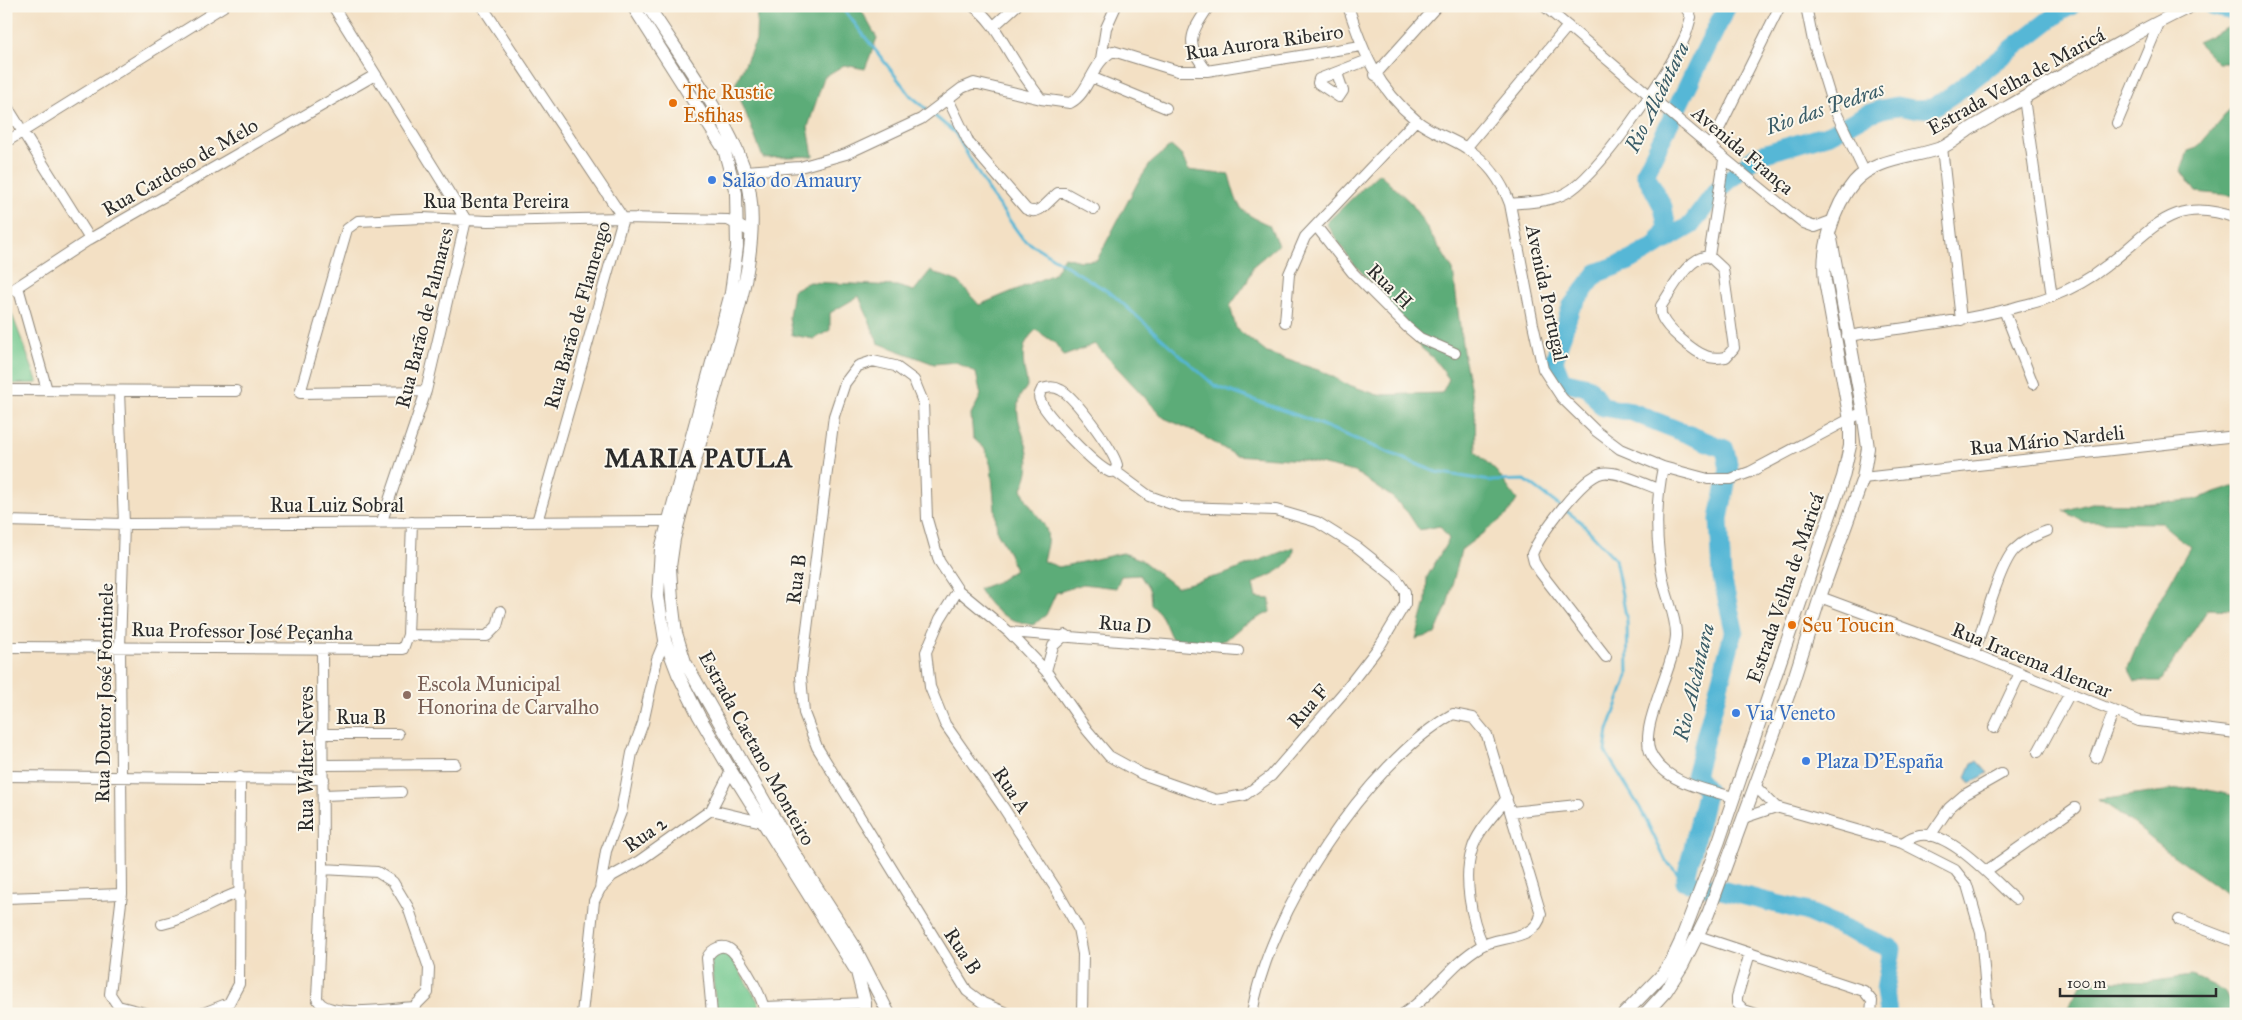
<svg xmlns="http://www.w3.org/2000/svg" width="2242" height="1020" font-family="'IM FELL Great Primer',serif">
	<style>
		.green { fill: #6fc78d; stroke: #4d795c }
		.forest { fill: #5bac78; stroke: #436c52 }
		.water { fill: #57b7d6; stroke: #417180 }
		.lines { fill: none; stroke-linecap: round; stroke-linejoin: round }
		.stream { stroke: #57b7d6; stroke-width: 3 }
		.river { stroke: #57b7d6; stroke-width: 19 }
		.minor-casing { stroke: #8f8678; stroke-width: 12 }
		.major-casing { stroke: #8f8678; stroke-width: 14 }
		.minor { stroke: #fff; stroke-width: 10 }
		.major { stroke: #fff; stroke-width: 12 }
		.food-dot { fill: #e8710a; stroke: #fbf7ec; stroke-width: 2 }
		.shop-dot { fill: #3f7fe0; stroke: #fbf7ec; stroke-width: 2 }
		.education-dot { fill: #8d6e63; stroke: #fbf7ec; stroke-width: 2 }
		.labels { text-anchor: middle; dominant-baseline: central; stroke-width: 4; stroke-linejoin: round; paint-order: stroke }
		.street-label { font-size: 20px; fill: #2b2b2b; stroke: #fbf7ec }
		.food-label { font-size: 20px; fill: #c56008; stroke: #fbf7ec; text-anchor: start }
		.shop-label { font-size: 20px; fill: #366cbe; stroke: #fbf7ec; text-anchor: start }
		.education-label { font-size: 20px; fill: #785e54; stroke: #fbf7ec; text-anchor: start }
		.water-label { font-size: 21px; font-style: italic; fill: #3a5c67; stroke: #fbf7ec }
		.district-label { font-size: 25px; font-weight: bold; letter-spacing: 1px; fill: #2b2b2b; stroke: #fbf7ec }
	</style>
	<rect width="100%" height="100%" fill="#fbf7ec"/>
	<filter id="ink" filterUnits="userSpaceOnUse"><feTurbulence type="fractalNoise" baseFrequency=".02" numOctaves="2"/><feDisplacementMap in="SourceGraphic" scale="10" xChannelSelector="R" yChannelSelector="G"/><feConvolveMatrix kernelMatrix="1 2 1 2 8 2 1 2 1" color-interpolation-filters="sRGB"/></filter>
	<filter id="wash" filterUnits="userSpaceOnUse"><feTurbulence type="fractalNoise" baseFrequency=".0096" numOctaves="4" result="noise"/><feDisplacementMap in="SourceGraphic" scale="20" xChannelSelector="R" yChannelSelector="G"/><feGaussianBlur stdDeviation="1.12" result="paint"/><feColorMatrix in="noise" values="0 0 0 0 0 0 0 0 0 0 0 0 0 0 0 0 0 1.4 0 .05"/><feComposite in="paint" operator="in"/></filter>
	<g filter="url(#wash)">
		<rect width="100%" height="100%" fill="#f3e0c4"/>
		<!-- green -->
		<path class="green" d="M8,304l30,79 -32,1z
			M719,953l10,2 30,48 2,11h-44l-6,-50 2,-7z"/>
		<!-- forest -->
		<path class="forest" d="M757,6h102l18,32 -12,31 -21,-4 -20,12 -16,50 5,29 -50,2 -28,-73 21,-45z
			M2236,24v39h-18l-21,-21z
			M2236,102v94l-40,-4 -15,-21 7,-20 9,-3z
			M1171,146l11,10 6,14 41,5c9,32 8,36 40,50l9,20 -25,21 -6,16 -17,24 6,22 31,25 57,19 22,12 32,11 64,-2 7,-14 -15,-20 -15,-13 -36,-51 -32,-34 -25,-38 53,-50 33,31 41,66 10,82 12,58 1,42 21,20 20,28 -9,14 -47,36 -14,56 -12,28 -19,5 10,-37 1,-25 22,-38 -9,-13 -21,4 -11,-17 -16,-16 -37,-25 -53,-12 -67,-5 -39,-23 -32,-14 -69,-74 -31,12 -9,-13 -19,-13c-15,13 -14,25 -11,44 1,3 2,9 2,12 -1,4 -7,8 -8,13 -8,30 23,52 3,89 4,17 17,26 24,41 4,10 -1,22 -3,32l16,6 64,-14 17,6 36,28 49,-13 69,-27c1,21 -26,28 -41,37l3,14 14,1v13l-28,14 -16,14 -22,5 -29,-1c-10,-15 -9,-28 -24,-39l-1,-14 -10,-16 -19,1 -5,12 -33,-4 -27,9 -10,22 -13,10c-26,-5 -40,-12 -54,-36l18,-7 18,-12 -7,-19 -11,-19 -6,-66 -6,-17 -12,-11 -2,-23 10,-20 -5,-22 -20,-11 -22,2 -56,-21 -19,-47 -29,17v17l-16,9 -22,-4 -3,-18 4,-27 16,-8 88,4 17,5 16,-20 29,11 20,23 75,-31 10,-17 16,4 17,-1 41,-78 13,-19z
			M2236,486v124l-28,-1 -47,72h-26l-7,-13 16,-40 46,-81 -29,-24 -77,-1 -20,-11 27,-8 49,1 53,-4z
			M2194,787l42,9v106c-21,-19 -46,-34 -69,-51 -23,-17 -44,-38 -69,-51z
			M2192,976l32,14 12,24h-169l-1,-3 15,-27 32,-3 33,1z"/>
		<!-- water -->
		<path class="water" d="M1977,761l11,12 -18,10 -4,-6 6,-14z"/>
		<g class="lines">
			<!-- stream -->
			<path class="stream" d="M841,6l70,90 44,37 34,59 34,47 89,55 103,92 92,33 129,53 54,9 35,-1 56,42 34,37 12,62 1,54 -20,55 -3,21 35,57 26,53 19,20"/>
			<!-- river -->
			<path class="river" d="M1727,6l-82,167 18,34 4,21 -11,18 -27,15 -32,12 -26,34 -17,54 8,20 26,6 15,20 29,5 93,37 4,20 -10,50 3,58 12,53 -39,146 12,14 -22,91 120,30 87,38 -7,41 3,24
				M2214,7l14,3 8,-2
				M1657,245l34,-20 24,-32 41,-37 74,-22 35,-19 17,-6 15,-3 16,3 19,-1 19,-12 110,-85 10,-5"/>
		</g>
	</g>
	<g filter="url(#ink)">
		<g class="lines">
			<defs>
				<path id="minor" d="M333,6l133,214 -40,171 -44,130
					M482,6l141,212 -86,304
					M973,6c21,15 29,36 43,57 7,12 16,24 25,36
					M1348,6c15,46 29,82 68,114 15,13 34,17 50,28 21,13 36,34 44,56l23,120 10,45 19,29 34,33 24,18 43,18 45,12h23l19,-7 113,-60
					M1544,6c87,73 171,147 260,217l11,4 19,-7
					M1806,6l7,35 20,65 32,67
					M994,26l22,-20
					M1101,59l5,-31 10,-22
					M1207,71c-23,-29 -17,-36 2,-65
					M1337,73l6,18 -4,6 -21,-14 1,-4 49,-19
					M1375,75l62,-69
					M1091,77l75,31
					M2024,98l28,199
					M948,99l21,44 57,66c13,8 22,-8 32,-16h7l29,16
					M6,105l84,134
					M2117,123l43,-102
					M6,142l218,-136
					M1710,147l70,-141
					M1942,147l19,173
					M1466,148l102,-122
					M745,171l55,-4 46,-13 75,-35 41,-31 12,-5 67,16 29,4c20,-10 21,-40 43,-52l65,20h29l154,-25
					M1510,204c19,-2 39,-2 56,-11 30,-15 103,-121 118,-154 3,-6 5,-15 7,-22l-6,-11
					M1316,226l36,46 55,55 13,11 35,15
					M1709,256l14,13 11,79 -8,9c-7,1 -13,2 -20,-1 -12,-4 -39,-27 -44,-39 -2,-4 -1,-7 -1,-11 12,-17 26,-49 48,-50z
					M1709,256l15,-96
					M18,287l29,103
					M6,294l84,-55 285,-164
					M2004,310l29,74
					M1285,322l4,-48 16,-37 111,-117
					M1847,336c56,-8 112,-14 166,-28 13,-4 28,-6 40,-12 18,-7 38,-18 53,-30 46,-34 64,-72 130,-48
					M6,390l230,1
					M119,391l5,133 -4,123 2,247 -12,100 8,12 31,8
					M426,391l-126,2 47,-164 11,-8 64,-3 66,3 135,-3 105,2 23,12
					M1663,467c-8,39 -8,77 1,117 4,17 12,33 12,51 -1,31 -37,91 -26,117 14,31 54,37 84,45
					M1863,478l373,-42
					M6,521l118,3 543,-3
					M958,590l-18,29 -14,33 4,35 15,37 58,83 53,82 22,39 5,26 -1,60
					M1820,597l154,57 165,67 97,12
					M1009,632l229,19
					M408,635l79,1 10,-10 4,-15
					M6,647l397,2 5,-14 4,-113
					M322,649l1,220 -6,129c7,22 76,10 97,9l14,-14 1,-25 -21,-61 -15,-25 -16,-10 -54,-3
					M1974,654c8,-24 25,-88 40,-104 10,-10 21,-14 33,-19
					M1606,657l-66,-85 -6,-10 -2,-8c8,-19 50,-77 70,-81 14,-3 42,11 56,16
					M1046,671l7,-25 12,-11
					M1994,728l26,-55
					M324,734h74
					M2038,752l32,-59
					M2096,758l17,-45
					M324,765l131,-1
					M6,776l318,3
					M1755,786l21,21 126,36 53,27 12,15 14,48 7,81
					M324,795l77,-3
					M711,810l51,12
					M1511,812l66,-7
					M1743,818l33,-11
					M1930,836l19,-28 15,-13 37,-21
					M1902,843c4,-2 9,-6 14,-7 31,-10 78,45 99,63
					M1986,871l89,-63
					M600,889l12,-13 27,-15 72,-51 20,-39
					M6,898l116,-4
					M2179,920l57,22
					M162,924c29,-6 50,-23 78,-32
					M1698,936l166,55 8,10 -1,13
					M1483,945c-12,-26 -20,-67 -11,-95 5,-19 24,-37 35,-52
					M1750,953l-13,44v6l7,7 12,4
					M765,1007l100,-4
					M201,1014l28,-11 10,-19 1,-207
					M582,1014l12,-113 6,-12 6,-38 15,-39 11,-59 11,-30 14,-64 8,-19
					M712,1014l-5,-56c4,-9 16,-16 25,-7 10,10 34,50 32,63
					M1009,1014l-26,-11 -16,-12 -150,-244 -13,-34 -3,-37 33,-260 11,-33 13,-17 15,-5 22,5 19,14 9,22 4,117 12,42 19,29 51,42 37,39 41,59 22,26 33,18 74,26 29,-5 26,-19 72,-83 38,-49 24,-40v-12l-9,-14 -39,-31 -40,-25 -41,-12 -96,-3 -31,-11 -34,-25 2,-6c-4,-15 -42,-68 -56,-75 -7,-4 -12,-3 -19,-1 -2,4 -4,7 -2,11 5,14 56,67 70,72l5,-1
					M1252,1014c15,-99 115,-251 201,-300l20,4 14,17 54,179c-4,26 -41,22 -60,32 -31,18 -49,50 -78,68"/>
				<path id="major" d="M633,6l91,143 12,44 1,54 -6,46 -70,256 -3,47 7,44 13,34 21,42 32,55 126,201 8,31v11
					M648,6c31,49 77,109 96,162 23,67 -10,157 -29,222 -14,49 -28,99 -41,149l-4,28 2,33 4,33 9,29 108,189 60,93 36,70
					M1624,1014l37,-38 10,-14 9,-19 39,-102 124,-364 7,-31v-26l-25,-139c-4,-31 8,-74 29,-99 21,-24 60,-24 87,-34 10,-4 20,-13 29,-19 11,-7 24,-14 36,-21 61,-35 122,-72 185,-102
					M1645,1014l21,-23 16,-25 26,-52 84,-229 28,-88 43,-119 5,-30 -5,-36 -32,-173"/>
			</defs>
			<!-- minor casing -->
			<use href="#minor" class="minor-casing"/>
			<!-- major casing -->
			<use href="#major" class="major-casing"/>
			<!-- minor -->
			<use href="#minor" class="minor"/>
			<!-- major -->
			<use href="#major" class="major"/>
		</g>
	</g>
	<!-- markers -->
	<g class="food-dot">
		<circle cx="673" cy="103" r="5"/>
		<circle cx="1792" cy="625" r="5"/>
	</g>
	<g class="shop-dot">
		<circle cx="712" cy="180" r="5"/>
		<circle cx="1736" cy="713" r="5"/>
		<circle cx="1806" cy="761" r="5"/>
	</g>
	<circle class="education-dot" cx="407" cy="695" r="5"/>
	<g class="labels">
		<!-- street labels -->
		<g class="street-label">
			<text transform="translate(1264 42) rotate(-8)">Rua Aurora Ribeiro</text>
			<text transform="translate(2016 81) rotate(-29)">Estrada Velha de Maricá</text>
			<text transform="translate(1743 150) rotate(40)">Avenida França</text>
			<text transform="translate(180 167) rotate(-30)">Rua Cardoso de Melo</text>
			<text x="496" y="201">Rua Benta Pereira</text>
			<text transform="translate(1390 286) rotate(45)">Rua H</text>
			<text transform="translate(1547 293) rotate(78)">Avenida Portugal</text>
			<text transform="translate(577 315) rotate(-74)">Rua Barão de Flamengo</text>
			<text transform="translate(424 318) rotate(-76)">Rua Barão de Palmares</text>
			<text transform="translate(2047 440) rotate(-6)">Rua Mário Nardeli</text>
			<text x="337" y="505">Rua Luiz Sobral</text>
			<text transform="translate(796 579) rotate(-83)">Rua B</text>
			<text transform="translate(1785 588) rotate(-71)">Estrada Velha de Maricá</text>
			<text transform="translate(1125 624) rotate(5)">Rua D</text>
			<text transform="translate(242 631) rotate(1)">Rua Professor José Peçanha</text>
			<text transform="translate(2032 660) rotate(22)">Rua Iracema Alencar</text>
			<text transform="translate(104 693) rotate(-89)">Rua Doutor José Fontinele</text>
			<text transform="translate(1308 706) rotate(-49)">Rua F</text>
			<text x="361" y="717">Rua B</text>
			<text transform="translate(757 748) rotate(61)">Estrada Caetano Monteiro</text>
			<text transform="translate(306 759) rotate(-90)">Rua Walter Neves</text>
			<text transform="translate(1012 790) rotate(56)">Rua A</text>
			<text transform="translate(645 834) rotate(-35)">Rua 2</text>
			<text transform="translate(963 951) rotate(57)">Rua B</text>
		</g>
		<!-- food labels -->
		<g class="food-label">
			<text x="683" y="92">The Rustic<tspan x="683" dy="23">Esfihas</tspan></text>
			<text x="1802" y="625">Seu Toucin</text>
		</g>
		<!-- shop labels -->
		<g class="shop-label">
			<text x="722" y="180">Salão do Amaury</text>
			<text x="1746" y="713">Via Veneto</text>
			<text x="1816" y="761">Plaza D'España</text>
		</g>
		<!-- education labels -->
		<g class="education-label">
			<text x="417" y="684">Escola Municipal<tspan x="417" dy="23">Honorina de Carvalho</tspan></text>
		</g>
		<!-- water labels -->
		<g class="water-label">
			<text transform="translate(1657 97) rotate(-64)">Rio Alcântara</text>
			<text transform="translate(1825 108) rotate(-19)">Rio das Pedras</text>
			<text transform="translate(1694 682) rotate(-77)">Rio Alcântara</text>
		</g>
		<!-- district labels -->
		<g class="district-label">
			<text x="699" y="458">MARIA PAULA</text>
		</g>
	</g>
	<!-- margin -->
	<rect width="2242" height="1020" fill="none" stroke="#fbf7ec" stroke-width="25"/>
	<!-- scale -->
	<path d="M2060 988v8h156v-8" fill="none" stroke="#2b2b2b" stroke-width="2.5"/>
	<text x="2067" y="988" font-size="15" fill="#2b2b2b" stroke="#fbf7ec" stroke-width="4" paint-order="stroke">100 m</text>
</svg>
